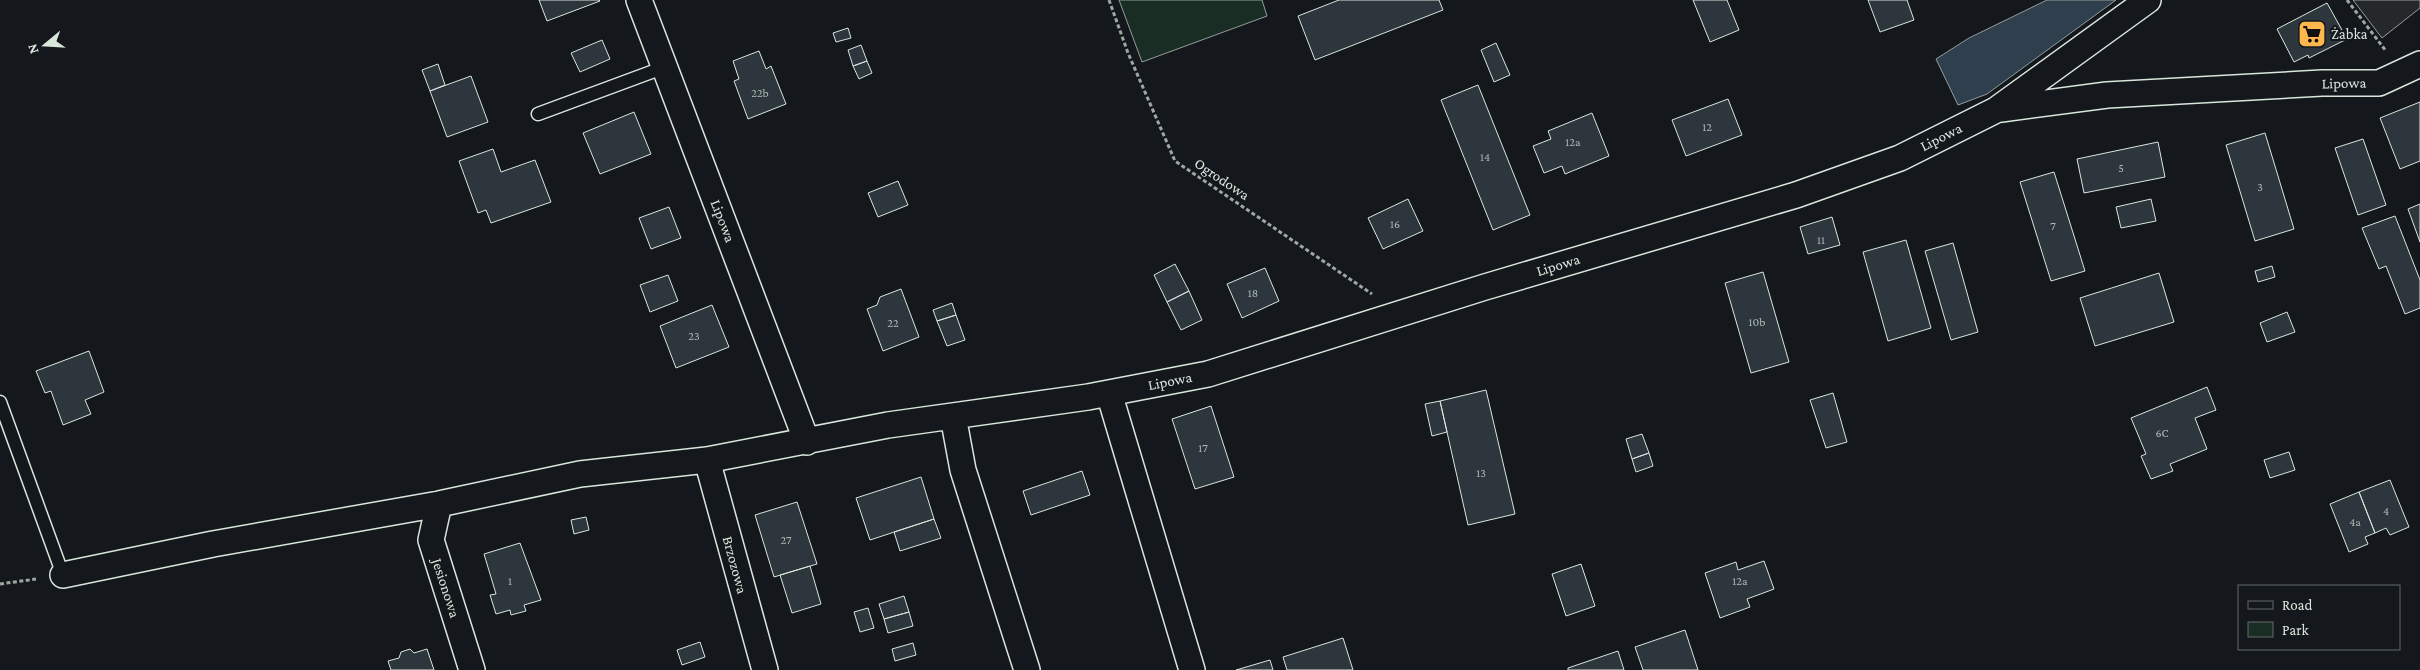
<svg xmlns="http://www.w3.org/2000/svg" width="2420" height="670" font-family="'Crimson Pro',serif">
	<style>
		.green { fill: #1a2d24; stroke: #939e99 }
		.parking { fill: #24282b; stroke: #939e99 }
		.water { fill: #2f3f4d; stroke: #939e99 }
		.building { fill: #2c363c; stroke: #d8e6dc }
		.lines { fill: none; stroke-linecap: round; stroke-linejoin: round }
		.service-casing { stroke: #d8e6dc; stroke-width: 15 }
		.minor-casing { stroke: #d8e6dc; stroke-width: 28 }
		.path { stroke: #9da8a2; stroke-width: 3; stroke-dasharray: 4 2.5; stroke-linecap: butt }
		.service { stroke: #14181c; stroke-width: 12 }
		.minor { stroke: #14181c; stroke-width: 25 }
		.labels { text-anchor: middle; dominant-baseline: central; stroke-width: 4; stroke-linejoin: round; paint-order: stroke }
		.number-label { font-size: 12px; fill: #adbab4 }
		.poi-label { font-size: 15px; fill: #d8e6dc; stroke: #14181c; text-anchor: start }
		.street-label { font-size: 15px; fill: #d8e6dc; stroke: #14181c }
	</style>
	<rect width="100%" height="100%" fill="#14181c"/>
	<!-- green -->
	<path class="green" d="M1119,0h143l5,16 -125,46z"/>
	<!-- parking -->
	<path class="parking" d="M2353,0h67v8l-38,30z"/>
	<!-- water -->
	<path class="water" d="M2047,0h69l-129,94 -29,11 -22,-46 33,-21z"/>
	<!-- building -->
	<path class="building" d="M539,0h60l1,1 -53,20z
		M1339,0h100l4,10 -128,50 -17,-44z
		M1693,0h34l12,30 -29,12z
		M1868,0h39l7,20 -34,12z
		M2327,3l20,36 -38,19 -1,-3 -14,7 -17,-33z
		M848,28l3,10 -15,4 -3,-9z
		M602,40l8,19 -30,13 -9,-19z
		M1496,43l14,32 -16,7 -13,-32z
		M861,45l6,16 -14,5 -5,-16z
		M759,51l7,18 5,-3 15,38 -38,15 -14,-38 5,-2 -6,-18z
		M867,61l5,12 -13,6 -6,-13z
		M438,64l7,21 -15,6 -8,-21z
		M471,76l17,46 -41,15 -17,-46z
		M1478,85l52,130 -37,15 -52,-130z
		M1728,99l14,36 -56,21 -14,-36z
		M2420,102v59l-20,8 -20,-51z
		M634,112l17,42 -51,20 -17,-41z
		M1592,113l17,43 -44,18 -3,-8 -18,7 -11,-27 18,-7 -3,-8z
		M2265,133l29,96 -39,12 -29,-96z
		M2363,139l23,66 -28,10 -23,-67z
		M2158,142l7,35 -81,16 -7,-34z
		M493,149l8,23 34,-12 16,42 -60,21 -5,-13 -8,3 -19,-52z
		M2054,172l31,99 -34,10 -31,-99z
		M898,181l10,24 -30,12 -10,-24z
		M1408,199l15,32 -40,18 -15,-31z
		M2151,199l5,22 -35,7 -5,-21z
		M2420,204v38l-12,-33z
		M669,207l12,31 -30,11 -12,-31z
		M2395,216l25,64v28l-15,6 -19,-48 -7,3 -17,-41z
		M1832,217l8,28 -32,9 -8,-27z
		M1906,240l25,88 -43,13 -25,-89z
		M1953,243l25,89 -27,8 -26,-89z
		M1175,264l14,27 -22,11 -13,-27z
		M2272,266l3,11 -17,5 -3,-11z
		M1265,268l14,33 -37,17 -15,-34z
		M1763,272l26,90 -38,11 -26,-90z
		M2159,273l15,49 -79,24 -15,-48z
		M668,275l10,26 -28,11 -10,-27z
		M901,289l18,48 -36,14 -16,-42 10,-4 3,-8z
		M1189,291l13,29 -21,10 -14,-28z
		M952,303l4,12 -19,6 -4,-11z
		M712,305l17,42 -53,21 -16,-42z
		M2287,312l8,20 -28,10 -7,-19z
		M956,315l9,25 -18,6 -10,-25z
		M89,351l15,41 -19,8 6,14 -28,11 -12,-34 -6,2 -9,-22z
		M2207,387l9,23 -21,8 12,31 -37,15 3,7 -22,8 -10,-23 5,-2 -15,-36z
		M1486,390l29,124 -47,11 -28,-124z
		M1833,393l14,49 -21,6 -16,-48z
		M1440,401l7,31 -15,4 -7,-32z
		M1211,406l23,71 -39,12 -23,-70z
		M1642,434l7,19 -17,6 -6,-20z
		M2289,452l6,18 -25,8 -6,-18z
		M1649,453l4,13 -17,6 -4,-13z
		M1082,471l8,24 -59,20 -8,-24z
		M921,477l13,42 -64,21 -14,-42z
		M2390,480l19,47 -19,8 -4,-7 -11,5 -16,-41z
		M2359,492l16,41 -10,4 3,7 -19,8 -19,-48z
		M797,502l20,62 -43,13 -19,-62z
		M586,517l3,13 -15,4 -3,-14z
		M934,519l7,19 -41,13 -6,-19z
		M520,543l21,57 -17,5 2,6 -15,4 -1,-5 -14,4 -6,-19 6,-1 -12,-40z
		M1764,561l10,28 -27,10 3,8 -30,11 -15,-45 31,-11 2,8z
		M1581,564l14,42 -29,10 -14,-42z
		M810,566l11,38 -29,9 -12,-38z
		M904,596l5,16 -25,7 -5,-15z
		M868,608l6,20 -14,4 -6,-20z
		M909,612l4,14 -25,7 -4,-14z
		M1685,630l13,40h-55l-8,-23z
		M1343,638l10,32h-66l-4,-13z
		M700,642l5,15 -23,8 -5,-15z
		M913,643l3,12 -21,6 -3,-12z
		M410,649l4,4 13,-4 7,21h-43l-3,-9 11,-3 2,-6z
		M1618,651l6,19h-56v-2z
		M1270,660l3,10h-37z"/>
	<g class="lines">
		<defs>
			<path id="service" d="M538,114l127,-47
				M0,402l63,173"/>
			<path id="minor" d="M639,0l168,442
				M2001,109l106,-14 215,-12h57l41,-19
				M1109,393l83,277
				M953,416l10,54 64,200
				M707,460l58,210
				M439,504l-8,36 41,130
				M63,575l150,-31 226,-40 141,-30 127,-14 181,-35 200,-28 120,-23 277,-87 311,-92 104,-37 96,-48 152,-110"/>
		</defs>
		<!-- service casing -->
		<use href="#service" class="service-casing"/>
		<!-- minor casing -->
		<use href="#minor" class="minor-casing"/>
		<!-- path -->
		<path class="path" d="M1109,0l19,53 47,108 197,133
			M2347,0l39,51
			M0,584l36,-5"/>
		<!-- service -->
		<use href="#service" class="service"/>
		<!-- minor -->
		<use href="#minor" class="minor"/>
	</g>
	<!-- icons -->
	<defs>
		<symbol id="supermarket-square" viewBox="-11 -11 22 22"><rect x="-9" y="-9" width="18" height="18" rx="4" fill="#ffb74d" stroke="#14181c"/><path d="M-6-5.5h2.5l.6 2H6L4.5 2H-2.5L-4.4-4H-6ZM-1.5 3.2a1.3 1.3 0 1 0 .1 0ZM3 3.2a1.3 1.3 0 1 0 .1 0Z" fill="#111"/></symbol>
	</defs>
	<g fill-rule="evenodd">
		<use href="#supermarket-square" x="2296" y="18" width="32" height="32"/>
	</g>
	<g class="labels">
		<!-- number labels -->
		<g class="number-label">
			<text x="760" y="93">22b</text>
			<text x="1707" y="127">12</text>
			<text x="1573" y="142">12a</text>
			<text x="1485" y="157">14</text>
			<text x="2121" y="168">5</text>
			<text x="2260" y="187">3</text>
			<text x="1395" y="224">16</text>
			<text x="2053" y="226">7</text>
			<text x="1821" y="240">11</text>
			<text x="1253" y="293">18</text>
			<text x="1757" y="322">10b</text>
			<text x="893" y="323">22</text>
			<text x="694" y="336">23</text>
			<text x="2162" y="433">6C</text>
			<text x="1203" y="448">17</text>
			<text x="1481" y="473">13</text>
			<text x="2386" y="511">4</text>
			<text x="2355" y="522">4a</text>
			<text x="786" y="540">27</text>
			<text x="510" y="581">1</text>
			<text x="1740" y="581">12a</text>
		</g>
		<!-- poi labels -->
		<g class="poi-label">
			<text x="2331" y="34">Żabka</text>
		</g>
		<!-- street labels -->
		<g class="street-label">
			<text transform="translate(2344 83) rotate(-1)">Lipowa</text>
			<text transform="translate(1941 137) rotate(-27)">Lipowa</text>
			<text transform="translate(1222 179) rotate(34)">Ogrodowa</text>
			<text transform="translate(723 221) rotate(69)">Lipowa</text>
			<text transform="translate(1558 265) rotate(-17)">Lipowa</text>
			<text transform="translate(1170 381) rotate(-11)">Lipowa</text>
			<text transform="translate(735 565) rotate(75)">Brzozowa</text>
			<text transform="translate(446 588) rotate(72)">Jesionowa</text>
		</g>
	</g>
	<!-- legend -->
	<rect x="2238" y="585" width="162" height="65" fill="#14181c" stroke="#626a69"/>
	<rect x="2248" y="601" width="25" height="8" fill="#14181c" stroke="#626a69"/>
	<text x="2282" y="610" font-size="15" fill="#d8e6dc">Road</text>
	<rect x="2248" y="622" width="25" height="15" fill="#1a2d24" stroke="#626a69"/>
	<text x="2282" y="635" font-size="15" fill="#d8e6dc">Park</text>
	<!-- north arrow -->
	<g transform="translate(45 45) rotate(252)" stroke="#14181c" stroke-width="4" paint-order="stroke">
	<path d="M0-4L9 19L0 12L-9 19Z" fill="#d8e6dc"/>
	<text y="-8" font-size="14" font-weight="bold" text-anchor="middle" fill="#d8e6dc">N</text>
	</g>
</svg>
